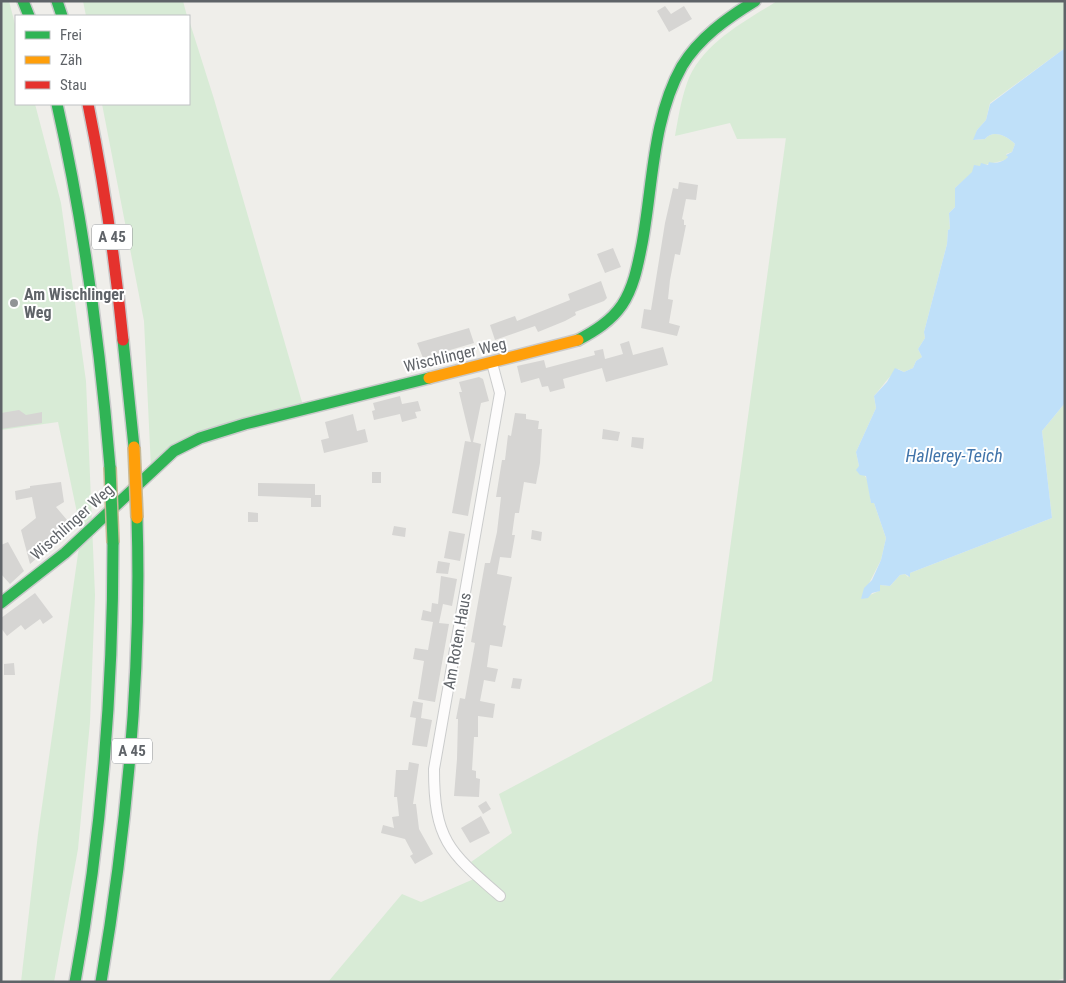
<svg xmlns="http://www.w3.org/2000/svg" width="1066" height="983" font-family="'Roboto Condensed',sans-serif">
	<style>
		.green { fill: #d8ebd6 }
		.water { fill: #bfe0f9 }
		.building { fill: #d6d5d3 }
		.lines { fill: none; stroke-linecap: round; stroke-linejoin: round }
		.street-casing { stroke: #cbcccc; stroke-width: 12 }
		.fast-casing { stroke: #cacacb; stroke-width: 14 }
		.slow-casing { stroke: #cacacb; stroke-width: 14 }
		.jam-casing { stroke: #cacacb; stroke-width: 14 }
		.street { stroke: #fdfcfc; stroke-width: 10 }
		.fast { stroke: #30b455; stroke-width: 11 }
		.slow { stroke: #ff9f0a; stroke-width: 11 }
		.jam { stroke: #e5322d; stroke-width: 11 }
		.fast-bridge-casing { stroke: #c8b996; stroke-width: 14; stroke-linecap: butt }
		.slow-bridge-casing { stroke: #c8b996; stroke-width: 14; stroke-linecap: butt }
		.fast-bridge { stroke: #30b455; stroke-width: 11 }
		.slow-bridge { stroke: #ff9f0a; stroke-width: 11 }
		.poi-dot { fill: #919496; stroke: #fff; stroke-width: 2 }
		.labels { text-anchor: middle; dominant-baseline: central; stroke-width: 4; stroke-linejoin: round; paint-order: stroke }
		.shield { fill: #fff; stroke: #8f9295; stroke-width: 1 }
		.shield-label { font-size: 15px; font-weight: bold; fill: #5f6368 }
		.poi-label { font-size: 16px; font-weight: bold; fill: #5f6368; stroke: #fff; text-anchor: start }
		.street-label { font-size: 16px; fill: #5f6368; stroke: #fff }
		.water-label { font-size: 18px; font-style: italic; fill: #4174aa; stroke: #fff }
	</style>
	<rect width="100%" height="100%" fill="#efeeea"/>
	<!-- green -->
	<path class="green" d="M1,1h8l7,27v76h19l26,99 25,178 9,214 -5,127 -12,127 -24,133h-33l17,-148 42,-294v-13l-22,-105 -57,8z
		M83,1h100l4,15h-101z
		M777,1h288v47l-75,55 -4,17 -9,10 -3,10 11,-1c8,-10 22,-3 30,5l-3,8 -6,2 2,3 -2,3 -26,6 -25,22v19l-6,6 1,16 -2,1 -1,14 -23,88 1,6 -7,11 4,8 -6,4 -3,7 -9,4 -6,-3c-10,8 -15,17 -24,27l2,12 -20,44 3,14 9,15 3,22h3l12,35 -5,22 -20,39 18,-8 1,-6 10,1 10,-11 5,-1 3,3 2,-4 142,-55 -10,-87 23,-28v575l-13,4h-724l74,-88 19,8 62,-27 -12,-13 41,-29 -13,-39 213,-113 78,-573 -4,30 -49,1 -7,-16 -55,13c3,-17 6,-36 12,-53 14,-39 57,-61 90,-82z
		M189,20l25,79 90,310 -59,15 -94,44 -7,-147 -42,-217h87z"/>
	<!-- water -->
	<path class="water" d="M1065,48v355l-23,28 10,87 -142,55v4l-5,-3 -5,1 -10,11 -10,-1v6l-8,2 -4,5 -7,1 3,-11 8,-8 9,-20 5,-22 -12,-35h-3l-5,-27 -6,-1 -4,-5 3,-4 -3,-14 20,-44 -2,-12 13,-14 8,-14 9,4 9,-4 3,-7 6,-4 -4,-8 7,-11 -1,-6 23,-88 1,-14 2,-1 -1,-16 6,-6v-19l17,-16 2,-7 6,1 1,-3 7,2 1,-3c5,2 15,0 19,-5l-2,-2 6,-3 3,-8c-8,-8 -22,-15 -30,-5l-12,1 4,-10 9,-10 4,-16z"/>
	<!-- building -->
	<path class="building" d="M665,6l6,8 13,-8 8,13 -23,13 -12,-21z
		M679,182l19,3 -2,15 -10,-1 -4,20 2,1v5h2l-6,30 -5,-1 -5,26 -2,19 5,1 -4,23 11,3 -3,10 -36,-8 3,-19 7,1 14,-87 8,-35 5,1z
		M613,248l8,19 -16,6 -8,-19z
		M601,281l6,17 -3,3 -29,11 1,3 -11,6 -27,11 -3,-6 -40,14 -5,-15 25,-9 2,5 53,-21 -2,-6z
		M469,328l5,15 -51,15 -6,-15z
		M629,341l4,14 30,-8 5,18 -62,17 -4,-14 -39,11 2,9 -15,4 -2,-6 -6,1 -3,-9 -18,5 -4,-17 27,-6 2,8 49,-13 -1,-4 9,-2 2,10 18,-5 -3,-10z
		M479,377l4,2 6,22 -8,2 -8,39 8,2 -13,72 -16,-3 13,-72 6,1 -12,-50h3l-3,-10z
		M400,396l2,8 16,-3 3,10 -6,1 2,6 -15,4 -2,-8 -26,6 -2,-9 3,-1 -2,-7z
		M19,410l7,5 16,-3v11l-41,6v-16z
		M515,413l11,1v5l13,2 -1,8h4l-2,34 -4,21 -12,-2 -5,31h-4l-3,22h3l-4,23 -11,-1 -3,17 15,3 -9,48 3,1 -4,21 -12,-2 -3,22 11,2 -3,13 -11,-2 -4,21 15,3 -2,14 -15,-2v21h-4l-2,33 4,1v7l4,1 -1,18 -25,-1 3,-37 1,-40h-2l4,-21 5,1 10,-56 -4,-1 14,-79h5l7,-31 4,-35h-5l6,-37h3l3,-25 3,1z
		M353,414l4,17 8,-2 3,13 -44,11 -3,-13 8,-2 -4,-16z
		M603,429l17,3 -2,9 -16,-2z
		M632,437l12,1 -1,11 -12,-2z
		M372,472h9v11h-9z
		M61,482l3,20 -8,5 17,20 -43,37 -9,-34 15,-12 -4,-21 -16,3 -1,-9 15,-3v-2z
		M258,483l57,1v11h6v12h-10v-9l-53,-2z
		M248,512l10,1v9h-10z
		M394,526l12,2 -1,9 -13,-2z
		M532,530l10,2 -1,9 -10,-2z
		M449,531l16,3 -5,27 -16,-3z
		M8,542l16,29 -14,13 -9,-10v-29z
		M438,561l12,2 -2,11 -12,-1z
		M441,576l16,3 -5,27 -9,-2 -4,19 10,1 -14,78 -17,-3 6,-38 -11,-2 2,-11 13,2 5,-28 -12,-2 2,-10 8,2 1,-9 6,1z
		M35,593l18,24 -10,7 -3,-5 -15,11 -4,-5 -14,11 -6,-8v-10z
		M14,663l1,12h-11v-11z
		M513,678l9,1 -2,10 -9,-1z
		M413,701l10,2 -2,15 11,2 -5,27 -15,-2 4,-27 -6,-1z
		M409,762l10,2 -6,40h3l3,25 14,25 -18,10 -5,-8 3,-2 -8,-15 -24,-6 2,-8 11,3 -2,-11 7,-1 -2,-19h-3l2,-27h12z
		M486,801l5,8 -8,5 -5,-8z
		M481,816l9,17 -20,10 -9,-15z"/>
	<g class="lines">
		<defs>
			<path id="street" d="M492,363l8,30 -66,376c0,71 15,83 66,127"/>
			<path id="fast" d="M23,1l6,15
				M57,1l5,15
				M57,104c27,120 43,241 53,363
				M123,340l11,107
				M578,340c17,-9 33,-19 44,-35 12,-18 16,-41 20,-61 11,-58 10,-125 40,-178 17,-28 45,-48 73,-65
				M1,603l64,-50 109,-102 26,-13 45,-14 184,-46
				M75,982c27,-146 38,-291 38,-439
				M101,982c26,-154 41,-307 36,-464"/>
			<path id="slow" d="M429,378l149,-38"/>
			<path id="jam" d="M88,104c16,78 27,156 35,236"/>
		</defs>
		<!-- street casing -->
		<use href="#street" class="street-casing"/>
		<!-- fast casing -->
		<use href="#fast" class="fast-casing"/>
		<!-- slow casing -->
		<use href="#slow" class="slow-casing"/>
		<!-- jam casing -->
		<use href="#jam" class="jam-casing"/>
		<!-- street -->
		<use href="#street" class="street"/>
		<!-- fast -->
		<use href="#fast" class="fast"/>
		<!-- slow -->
		<use href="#slow" class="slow"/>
		<!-- jam -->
		<use href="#jam" class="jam"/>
		<defs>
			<path id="fast-bridge" d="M110,467l3,76"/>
			<path id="slow-bridge" d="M134,447l3,71"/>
		</defs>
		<!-- fast-bridge casing -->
		<use href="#fast-bridge" class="fast-bridge-casing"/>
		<!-- slow-bridge casing -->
		<use href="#slow-bridge" class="slow-bridge-casing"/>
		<!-- fast-bridge -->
		<use href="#fast-bridge" class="fast-bridge"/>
		<!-- slow-bridge -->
		<use href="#slow-bridge" class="slow-bridge"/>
	</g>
	<!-- markers -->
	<circle class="poi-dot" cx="14" cy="303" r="5"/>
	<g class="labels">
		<!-- shield labels -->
		<g class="shield">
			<rect x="92" y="224.5" width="40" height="25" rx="4"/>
			<rect x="112" y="738.5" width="40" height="25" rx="4"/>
		</g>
		<g class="shield-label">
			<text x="112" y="237">A 45</text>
			<text x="132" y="751">A 45</text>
		</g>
		<!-- poi labels -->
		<g class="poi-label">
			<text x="24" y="294">Am Wischlinger<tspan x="24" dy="18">Weg</tspan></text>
		</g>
		<!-- street labels -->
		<g class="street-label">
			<text transform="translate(455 355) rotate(-13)">Wischlinger Weg</text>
			<text transform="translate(72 522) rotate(-42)">Wischlinger Weg</text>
			<text transform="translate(457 641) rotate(-80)">Am Roten Haus</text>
		</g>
		<!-- water labels -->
		<g class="water-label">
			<text x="954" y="455">Hallerey-Teich</text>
		</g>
	</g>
	<!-- border -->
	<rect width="1066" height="983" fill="none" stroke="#5f6368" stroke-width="5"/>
	<!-- legend -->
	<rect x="15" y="15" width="175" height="90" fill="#ffffff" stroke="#bfc1c3"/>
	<rect x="25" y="31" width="25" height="8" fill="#30b455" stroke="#bfc1c3"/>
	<text x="60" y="40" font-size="15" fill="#5f6368">Frei</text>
	<rect x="25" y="56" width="25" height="8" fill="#ff9f0a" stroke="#bfc1c3"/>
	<text x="60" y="65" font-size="15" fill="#5f6368">Zäh</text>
	<rect x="25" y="81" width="25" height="8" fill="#e5322d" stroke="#bfc1c3"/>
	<text x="60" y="90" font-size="15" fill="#5f6368">Stau</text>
</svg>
